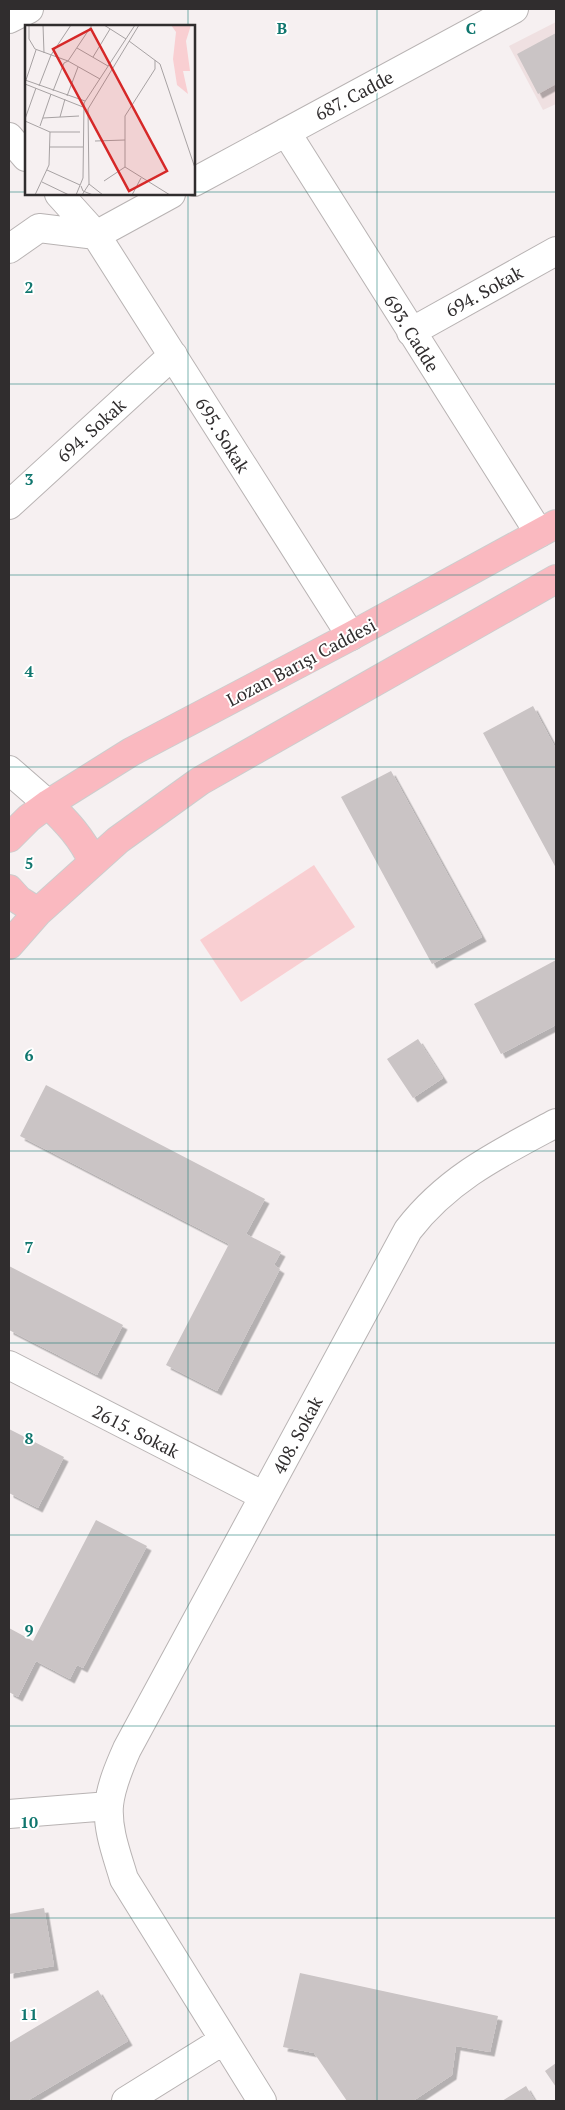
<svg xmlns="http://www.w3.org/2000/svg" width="565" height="2110" font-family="'PT Serif',serif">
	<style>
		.built { fill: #efe0e1 }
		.green { fill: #f9cfd2 }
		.building { fill: #cac4c5; filter: url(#shadow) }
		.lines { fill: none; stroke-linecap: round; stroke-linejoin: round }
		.minor-casing { stroke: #b8b3b3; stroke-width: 30 }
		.major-casing { stroke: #cdcdcd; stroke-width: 30 }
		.minor { stroke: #fff; stroke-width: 28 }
		.major { stroke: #fab9c0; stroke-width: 28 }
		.grid { fill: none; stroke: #0f766e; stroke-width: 1; stroke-opacity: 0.55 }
		.labels { text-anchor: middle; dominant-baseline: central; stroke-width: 4; stroke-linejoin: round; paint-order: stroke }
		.street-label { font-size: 18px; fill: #302d2e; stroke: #fff }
		.inset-road { fill: none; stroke: #a7a2a3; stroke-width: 1 }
		.view { fill: #d62828; fill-opacity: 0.15; stroke: #d62828; stroke-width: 2.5 }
		.inset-edge { fill: none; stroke: #302d2e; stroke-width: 2.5 }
		.grid-label { font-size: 16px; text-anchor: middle; font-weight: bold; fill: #0f766e; stroke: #fff; stroke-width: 4; stroke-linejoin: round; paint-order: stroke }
	</style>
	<defs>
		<filter id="shadow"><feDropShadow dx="4.5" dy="4.5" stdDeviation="0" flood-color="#0004"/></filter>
	</defs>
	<rect width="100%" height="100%" fill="#f6f0f1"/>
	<!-- built -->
	<path class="built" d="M556,22v82l-13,6 -34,-64z"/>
	<!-- green -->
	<path class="green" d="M314,865l41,62 -114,75 -41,-62z"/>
	<!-- building -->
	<path class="building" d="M556,33v51l-18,10 -21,-40z
		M533,706l23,43v119l-73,-135z
		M391,771l91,166 -50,27 -91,-167z
		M556,960v65l-55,29 -27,-50z
		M418,1039l25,39 -30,20 -26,-39z
		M46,1085l219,114 -19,35 35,18 -7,13 6,4 -63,122 -51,-26 63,-121 -209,-108z
		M9,1266l114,59 -26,50 -88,-45z
		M9,1429l55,28 -26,51 -29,-15z
		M96,1520l51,26 -64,122 -6,-3 -7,14 -34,-18 -18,36 -9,-5v-64l24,13z
		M44,1908l10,58 -45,8v-60z
		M300,1973l198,43 -8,36 -34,-6 -4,29 -39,26h-66l-33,-48 -31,-6z
		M98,1990l30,51 -101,60h-18v-58z
		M556,2063v24l-11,-16z
		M526,2086l9,15h-33z"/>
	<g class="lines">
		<defs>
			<path id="minor" d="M9,19l20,-10
				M286,132l253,401
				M9,137l17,20
				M194,182l320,-173
				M59,194l37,41 75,-41
				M9,249l30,-21 57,7 255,401
				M411,332l145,-81
				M9,505l164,-150
				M9,770l39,34
				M9,1365l255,131
				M9,1814l100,-8
				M126,2101l98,-61
				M262,2101l-138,-222c-7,-24 -17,-49 -15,-74 2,-19 10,-38 18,-56l281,-519c40,-52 92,-77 148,-107"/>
			<path id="major" d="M48,804c19,18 34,34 45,58
				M9,838l20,-20 19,-14 83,-52 220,-116 205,-112
				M9,889l10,11 19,12
				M9,945l29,-33 80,-72 82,-59 356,-202"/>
		</defs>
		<!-- minor casing -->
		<use href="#minor" class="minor-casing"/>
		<!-- major casing -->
		<use href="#major" class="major-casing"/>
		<!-- minor -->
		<use href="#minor" class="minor"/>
		<!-- major -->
		<use href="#major" class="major"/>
	</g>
	<!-- grid -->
	<path class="grid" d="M188,9v17M377,9v2092M9,192h17M194,192h362M188,194v1907M9,384h547M9,575h547M9,767h547M9,959h547M9,1151h547M9,1343h547M9,1535h547M9,1726h547M9,1918h547"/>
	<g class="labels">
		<!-- street labels -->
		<g class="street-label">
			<text transform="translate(354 95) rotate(-28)">687. Cadde</text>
			<text transform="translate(484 291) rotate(-29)">694. Sokak</text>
			<text transform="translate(412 333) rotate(58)">693. Cadde</text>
			<text transform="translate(91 430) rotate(-42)">694. Sokak</text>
			<text transform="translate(223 435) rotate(58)">695. Sokak</text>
			<text transform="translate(301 662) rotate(-28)">Lozan Barışı Caddesi</text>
			<text transform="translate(136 1431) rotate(27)">2615. Sokak</text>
			<text transform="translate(297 1435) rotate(-62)">408. Sokak</text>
		</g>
	</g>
	<!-- overview -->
	<g transform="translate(25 25)">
		<rect width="170" height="170" fill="#f6f0f1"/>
		<path d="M146,0h20l-5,16 4,30h-7l5,23 -11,-9 -4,-26 3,-27z" fill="#f9cfd2"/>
		<path class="inset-road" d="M4,0v14l6,10 33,12 24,-36M18,0l1,28M79,0l22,14M104,16l31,23 35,104M52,23l31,18M68,32l17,-28M0,55l60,21M1,55l10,-30M0,59l58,23M14,61l12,-31 20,-30M28,66l11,-28 4,-2 32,18M42,71l11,-29M35,92l5,-18M18,93l36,-2M0,94l11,-31M0,96l25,11h30M15,101l11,-32M70,116l30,-1M25,122h33M100,142v-51l30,-47v-9M100,142l45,28M22,145l33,15M79,156l21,-14M17,157l27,13M64,159l14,11M56,161l2,5 10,4M10,170l14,-30 1,-33M51,170l7,-17 1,-75 51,-78M57,170l7,-11 -1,-75 51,-84M107,170l9,-17"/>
		<path class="view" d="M66,4l76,142 -38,20 -76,-142z"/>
		<rect width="170" height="170" class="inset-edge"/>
	</g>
	<g class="grid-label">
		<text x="282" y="34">B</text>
		<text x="471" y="34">C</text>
		<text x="29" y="293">2</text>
		<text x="29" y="485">3</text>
		<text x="29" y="677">4</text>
		<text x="29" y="869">5</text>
		<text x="29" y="1061">6</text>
		<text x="29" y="1253">7</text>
		<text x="29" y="1444">8</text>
		<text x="29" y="1636">9</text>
		<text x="29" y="1828">10</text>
		<text x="29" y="2020">11</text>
	</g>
	<!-- border -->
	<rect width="565" height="2110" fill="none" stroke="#302d2e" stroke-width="20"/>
</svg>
